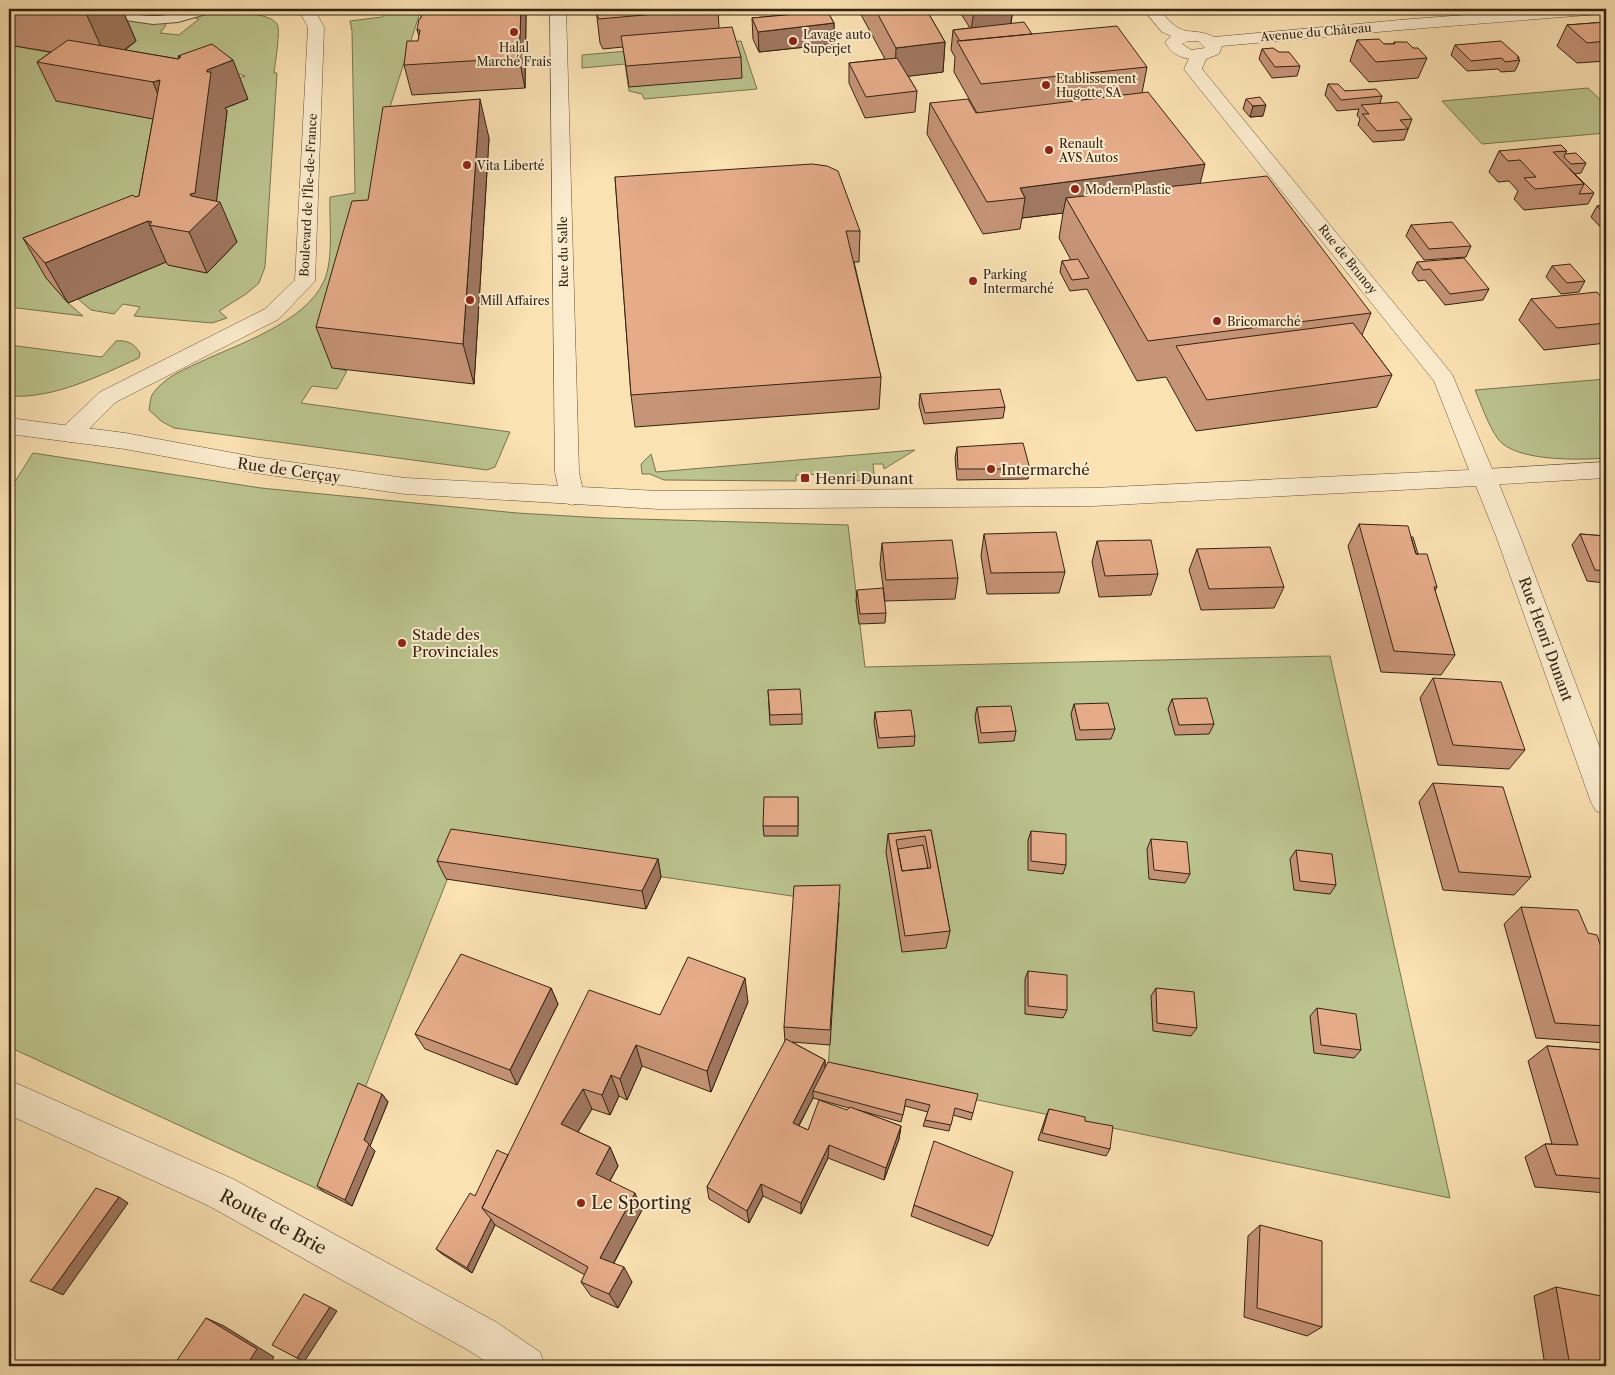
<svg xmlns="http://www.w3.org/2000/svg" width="1615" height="1375" font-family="'Libre Caslon Text',serif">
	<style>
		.green { fill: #bcc48f; stroke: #787450 }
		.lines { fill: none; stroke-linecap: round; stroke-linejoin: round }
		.service-casing { stroke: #65533a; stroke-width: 2 }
		.minor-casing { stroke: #65533a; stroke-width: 1 }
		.tertiary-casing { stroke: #65533a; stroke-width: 1 }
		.service { fill: #fcecce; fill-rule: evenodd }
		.minor { fill: #fcecce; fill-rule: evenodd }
		.tertiary { fill: #fcecce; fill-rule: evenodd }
		.wall { fill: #c69477; stroke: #332312; fill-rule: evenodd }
		.shaded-wall { fill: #a17861; stroke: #332312 }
		.building { fill: #e6ac8a; stroke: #332312; fill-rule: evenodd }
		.poi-dot { fill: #8f2418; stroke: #fcecce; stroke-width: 2 }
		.labels { text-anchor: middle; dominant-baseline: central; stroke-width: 4; stroke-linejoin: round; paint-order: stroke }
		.far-street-label { font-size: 12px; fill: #332312; stroke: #fcecce }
		.far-poi-label { font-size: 12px; fill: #332312; stroke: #fcecce; text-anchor: start }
		.poi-label { font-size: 15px; fill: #332312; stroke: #fcecce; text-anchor: start }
		.street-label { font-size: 15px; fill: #332312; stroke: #fcecce }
		.near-poi-label { font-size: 18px; fill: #332312; stroke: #fcecce; text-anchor: start }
		.near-street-label { font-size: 18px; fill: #332312; stroke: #fcecce }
	</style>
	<rect width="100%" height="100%" fill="#fbe2b3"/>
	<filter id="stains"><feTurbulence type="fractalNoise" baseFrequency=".004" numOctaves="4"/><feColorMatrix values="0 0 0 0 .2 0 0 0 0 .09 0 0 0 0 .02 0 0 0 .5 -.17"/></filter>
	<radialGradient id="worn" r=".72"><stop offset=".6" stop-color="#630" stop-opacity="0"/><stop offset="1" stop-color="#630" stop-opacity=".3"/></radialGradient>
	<!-- green -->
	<path class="green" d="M9,9h47l95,14 11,-1 4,3 -6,8 19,2 20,-16 -10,-3 -38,1 -47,-8c27,0 163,-5 173,15 4,5 -2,40 -3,49h3l-12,194 -6,16 -13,11 -27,17 8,7 -15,5 -78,-7 6,-9 -17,-3 -9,10 -23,-4 -13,-11 89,-38 4,1 -3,3 39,8 30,-31 -29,-6v-2l5,-1 13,-122h-3l-1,-2 25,-10 -21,-17 -31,12 2,2 -3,1 -108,-19 -29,22 112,22 7,-3 -18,117 -4,1 -2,-2 -105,43 21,25 15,13 -74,-9v-262l55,10 -8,7c52,9 114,24 167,20 4,0 17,-4 22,-6 -20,-7 -41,-4 -62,-6 -38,-2 -75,-7 -113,-11l3,-3 35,6 28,-21 -127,-21z
		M392,9h29l-44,139 17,-2 -62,221 15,4 -10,18 -25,-3 -11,17 209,29 -15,35 -8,3 -313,-42 -13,-7 -12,-11c1,-5 1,-11 3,-15 11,-17 29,-24 46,-32 40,-19 107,-40 126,-82 10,-22 5,-60 6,-84l25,-4 -3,-162 -2,-10 32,-4z
		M741,41l16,48 -113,10 -2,-5 -13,-3 -4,-27 -43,4v-13z
		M1588,88l18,17v28l-124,11 -40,-43z
		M116,341c11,-1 18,2 24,12l-1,5c-40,18 -85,41 -130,38v-51l93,12z
		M1606,379v79c-25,2 -91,4 -108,-19 -10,-14 -16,-33 -23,-49z
		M915,450l-31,19 -1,-5h-10l1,10 3,1 -7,6 -45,-1 -2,-6 -27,1v6l-132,-1 -14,-6h-8l-1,-10 10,-10 5,18z
		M33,453l228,35 256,25 85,5 246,7 17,142 465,-11 120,542 -622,-129 11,-166 -379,-56 -136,345 -315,-145v-556z"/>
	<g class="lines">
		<defs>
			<path id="service" d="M71,9c28,-2 54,6 82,7 21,0 41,-8 62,-7l-2,3 -35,10 -25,2 -75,-11z"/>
			<path id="minor" d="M298,9h16l10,18 -9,254 -36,38 -163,83 -38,38 -8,2 -8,-2 -4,-6 4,-6 38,-36 165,-83 30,-29 13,-253z
				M550,9h16l13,463 5,24 -3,6 -9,3 -9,-3 -3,-6 -5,-24z
				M1543,9h63v3l-6,2 -200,16 -6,-2 -2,-3 2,-3 6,-2z
				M1606,462v16l-120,7 -8,-2 -4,-6 4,-6 8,-2z"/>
			<path id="tertiary" d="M1143,9h16c8,9 15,20 28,22 10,1 18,1 27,6l186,-17 6,2 2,3 -2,3 -6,2 -178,16 -3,8 -13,5 -4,10 250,305 41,97 5,6 -1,2 23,57 86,228v50l-10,-3 -5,-9 -95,-266 -20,-50 -383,20 -434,3 -254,-15 -150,-21 -130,-24 -116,-15v-16l116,15 130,24 150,21 254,13 434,-3 376,-18 -35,-89 -247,-308 -3,-4 5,-10c-12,-3 -18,-6 -24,-17l6,-6 -9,-4zM1188,41h10l7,7 -14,2 -9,-6z
				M9,1080l224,99 263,143 44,30 5,14h-52l-25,-16 -261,-145 -198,-90z"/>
		</defs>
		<!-- service casing -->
		<use href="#service" class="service-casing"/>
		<!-- minor casing -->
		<use href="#minor" class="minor-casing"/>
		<!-- tertiary casing -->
		<use href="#tertiary" class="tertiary-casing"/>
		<!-- service -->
		<use href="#service" class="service"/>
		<!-- minor -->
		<use href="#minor" class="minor"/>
		<!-- tertiary -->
		<use href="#tertiary" class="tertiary"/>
	</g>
	<!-- wall -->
	<path class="wall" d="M9,9h113l14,32 -11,9 53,9 1,-1 -1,-2 70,43 -23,9 2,3 -11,90 21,41 -30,31 -39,-8 -2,-3 -98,41 -22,-25 -23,-40 116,-42 14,-77 -97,-18 -19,-39 14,-10 -42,-7z
		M422,9h103l1,5 -1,74 -113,7 -8,-30 14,-24 1,-5 -2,-6 4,-12z
		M596,9h122l1,19 22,29 1,21 -113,9 -6,-40 -20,2 -3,-6z
		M805,9h21l8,14v21l-75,8 -6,-13 -1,-21 53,-5z
		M858,9h68l19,33 -2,30 -35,4 9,15 -2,21 -50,6 -16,-35v-20l36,-4z
		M958,9h55l-2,15 21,10 115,33 -5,26 58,90 171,130 -9,22 30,40 -15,32 -181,24 -30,-54 -29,4 -50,-92 -17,2 -10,-19 2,-11 9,-1 -12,-22 4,-25 -41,5 -2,11 -37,5 -56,-100 3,-31 47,10 -23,-41 1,-15 -4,-7 2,-20 17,-2z
		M1181,9h30l-1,2 -11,1 -2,-2 -15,1z
		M1606,22v39l-29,2 -20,-17 10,-21z
		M1357,40l27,4h10v-2l19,6 14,10 -9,20 -49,4 -19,-21z
		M1455,45l64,12 -1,2 2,1 -5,11 -14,1 -3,-3 -31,2 -16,-16z
		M1262,49l17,3 21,14 -3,10 -25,2 -13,-19z
		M1328,84l17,7 37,5 -2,7 32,16 -8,21 -31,2 -15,-17 2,-6 -3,-4 2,-6 -22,2 -12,-16z
		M1246,99l17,17 -13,1 -7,-8z
		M489,138l-15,246 -142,-16 -16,-41z
		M1499,151h68l-2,3 21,9 -5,10 -6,1 19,19 -6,11 -64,6 -10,-11 4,-8 -9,-10 -11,1 -9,-10z
		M615,177l245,54 -1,31h-5l27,115 -2,32 -244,18 -4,-32z
		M1606,205v28l-15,-16 6,-11z
		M1411,225l60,21 -5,11 -42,3 -18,-24z
		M1417,262l72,27 -6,11 -38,5 -20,-25 -7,1 -6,-8z
		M1552,266l33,15 -6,11 -18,2 -15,-17z
		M1606,293v50l-62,7 -25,-30 12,-21h71z
		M920,394l85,13 -2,11 -79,6 -5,-19z
		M957,447l73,22 -2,10 -71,1 -2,-22z
		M1359,524l52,13 7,17 19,33 -2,4 20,64 -14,20 -60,-3 -33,-126z
		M984,534l81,38 -6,21 -72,1 -6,-38z
		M1580,534l26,2v47l-19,-2 -15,-36z
		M1097,541l61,33 -7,21 -52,2 -7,-35z
		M882,543l76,35 -3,21 -70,2 -5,-37z
		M1197,549l87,38 -10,21 -73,2 -12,-40z
		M857,590l29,23 -1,10 -26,1 -3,-23z
		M1433,678l92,72 -16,19 -71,-4 -18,-67z
		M768,690l34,24v10l-32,1z
		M1172,699l42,25 -5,10 -34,1 -7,-26z
		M1074,704l41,25 -4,10 -35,1 -5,-26z
		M977,707l39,24 -2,10 -35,2 -4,-26z
		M875,712l40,24 -1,10 -36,2 -4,-26z
		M1433,783l98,94 -17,18 -71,-5 -24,-88z
		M798,797v39h-34l-1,-10z
		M931,830l19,101 -4,17 -44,4 -16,-100 2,-18z
		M1031,831l35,34 -3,9 -35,-4v-30z
		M1151,839l39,35 -5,9 -36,-4 -2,-30z
		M1296,850l40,35 -6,9 -36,-4 -4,-31z
		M658,859l3,18 -15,32 -200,-30 -9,-18z
		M839,903l-9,142 -38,-3 33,18v7l148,46 -2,7 -18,-5 -4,16 -26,-5 5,-14 -23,-6 -4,16 -43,-12 43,16 -2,13 -15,41 -56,-22 -27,56 -38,-18 -14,27 -40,-24 -2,-12 78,-145 -1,-15zM813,1098l36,10 -2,2 -39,20 -9,-4z
		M1521,907l67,26 18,29v81l-70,-5 -32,-114z
		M1028,971l39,39 -4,8 -38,-4v-35z
		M551,988l7,16 -41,81 -92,-36 -10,-15z
		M1156,988l41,40 -6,8 -38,-5 -2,-35z
		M748,1002l-37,90 -69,-26 -15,34 -8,-4 -9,19 -18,-6 -14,23 32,15 8,19 -8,15 32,29 -28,53 18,19 -14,26 -27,-12 -10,-14 4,-7 -90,-50 -23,48 -30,-19 -6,-5 39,-53 33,-41 152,-140z
		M1317,1008l44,42 -7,8 -40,-5 -4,-37z
		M1547,1046l59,4v143l-71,-6 -10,-30 20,-13h7l-24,-83z
		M382,1094l6,8 -18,44 5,5 -23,55 -28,-14 -7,-6z
		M1049,1109l36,12 25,28 -4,7 -68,-16 8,-24z
		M914,1205l79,31 -5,10 -77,-30z
		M1260,1225l62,102 -15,9 -63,-19 4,-81z
		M1556,1287l50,79h-61l-11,-70z"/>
	<!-- shaded-wall -->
	<path class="shaded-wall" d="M89,9h33l14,32 -28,21 -23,-51z
		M521,9h4l1,5 -1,74 -6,-30z
		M991,9h22l-3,18 -39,4 3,-21z
		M834,23v21l-75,8 -1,-20z
		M945,42l-2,30 -48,6 1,-30z
		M233,60l15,39 -23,9 2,3 -11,95 4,-4 17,40 -30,31 -18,-41 1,-38 17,-124z
		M160,80l9,42 -16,-40z
		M480,99l9,39 -15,246 -11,-40z
		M1266,105l-3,11 -13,1 3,-11z
		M1205,164l-8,32 -131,2 -3,15 -41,5 3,-20 -5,-10z
		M148,221l18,41 -98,41 -23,-40z
		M658,859l3,18 -15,32 -4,-18z
		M745,978l3,24 -37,90 -4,-21z
		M551,988l7,16 -41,81 -7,-15z
		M636,1045l6,21 -15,34 -7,-21z
		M825,1060v14l-12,17v7l-20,38v-13z
		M611,1075l8,21 -9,19 -8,-20z
		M583,1089l9,20 -21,34 -10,-19z
		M382,1094l6,8 -18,44 5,5 -23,55 -7,-6 19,-60z
		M901,1126l-2,13 -15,41 2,-12z
		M829,1145l-1,13 -27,56v-11z
		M610,1147l8,19 -14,25 -8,-17z
		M761,1184l2,12 -14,27 -2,-12z
		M635,1193l7,17 -34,63 -8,-15z
		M119,1197l9,6 -65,92 -11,-5z
		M491,1219l4,6 -23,48 -5,-5z
		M624,1267l8,15 -14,26 -9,-14z
		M330,1307l7,4 -33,51 -7,-4z
		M206,1318l18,8 50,31 -6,9h-22z"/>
	<!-- building -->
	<path class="building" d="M69,9h20l-4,2z
		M422,9h99l-2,49 -115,7 3,-24h11l2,-11h-3l2,-11 2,-1z
		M596,9h116l-113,10 -3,-6z
		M806,9h20l8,14 -76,9 -6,-14 55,-5z
		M875,9h51l19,33 -49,6z
		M972,9h19l-17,1z
		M1024,22l8,12 -72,7 -7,-11z
		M1606,22v19l-19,2 -20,-18z
		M1117,26l30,41 -166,17 -24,-43z
		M732,27l9,30 -115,9 -5,-30z
		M1379,39l5,5h11l-1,-2h13l6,6h5l9,10 -51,4 -19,-22z
		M68,40l110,19 3,-2 -3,-1 34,-12 21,16 -26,10v2h4l-16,121 -5,1 1,2 29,6 -31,30 -40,-7 3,-3 -4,-1 -103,42 -22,-25 110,-43 2,2 4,-1 21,-116 -7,2 -116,-20z
		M1501,41l18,16 -2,1 3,2 -15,2 -3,-4 -31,3 -16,-16z
		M1273,48l6,4h10l11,14 -25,1 -13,-18z
		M897,58l20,33 -51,6 -17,-34z
		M1328,84h10l7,7 31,-2 6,7 -41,4z
		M1148,92l57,72 -185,24 5,10 -38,4 -57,-99 38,-4 8,14z
		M1260,97l6,8 -13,1 -7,-7z
		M480,99l-17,245 -147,-17 36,-126 16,-1 15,-93z
		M1398,102l14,17 -12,1 8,9 -31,2 -15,-17h7l-8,-9z
		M1561,145l6,6 -14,1 31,32 -49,5 -11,-11 12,-1 -16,-17 -12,1 -9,-10z
		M1576,153l10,10 -15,1 -7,-7 1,-3z
		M812,164l15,2 11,5 22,60h-14l35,146 -250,18 -16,-218z
		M1569,168l25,25 -15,1 5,-10z
		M1267,176l104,137 -223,28 -82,-143z
		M1606,205v10l-9,-9z
		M1452,222l19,24 -42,3 -18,-24z
		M1464,258l25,31 -39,5 -20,-25 -7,1 -6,-8z
		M1078,259l11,19 -17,2 -10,-19z
		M1570,264l15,17 -18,2 -15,-17z
		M1597,292l9,11v20l-49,5 -26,-29z
		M1353,323l39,52 -185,25 -31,-54z
		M1000,389l5,18 -80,6 -5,-19z
		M1023,443l7,26h-72l-1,-22z
		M1359,524l49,2 8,28h11l10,33h-3l21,68 -61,-4z
		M1056,532l9,40 -74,1 -7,-39z
		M1580,534l26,2v35l-11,-1z
		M1411,537h2l5,17h-2z
		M952,540l6,38 -72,2 -4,-37z
		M1151,540l7,34 -53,2 -8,-35z
		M1270,547l14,40 -75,2 -12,-40z
		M883,588l3,25 -26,1 -3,-24z
		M1433,678l68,4 24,68 -72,-5z
		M800,689l2,25 -32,1 -2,-25z
		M1207,698l7,26 -35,1 -7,-26z
		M1108,703l7,26 -35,1 -6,-26z
		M1011,706l5,25 -35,2 -4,-26z
		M911,710l4,26 -36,2 -4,-26z
		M1433,783l70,4 28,90 -72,-5z
		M764,797h34v29h-35z
		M451,829l207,30 -16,32 -205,-30z
		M931,830l19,101 -45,5 -17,-102zM925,836l6,32 -29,3 -6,-31z
		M1031,831l35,3v31l-35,-4z
		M1151,839l36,3 3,32 -36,-4z
		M923,845l5,23 -26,3 -4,-22z
		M1296,850l36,4 4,31 -36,-4z
		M840,885l-10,145 -46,-3 10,-141z
		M1521,907l57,3 10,23 9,2 9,27v64l-51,-3z
		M461,954l90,34 -41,82 -95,-36z
		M688,957l57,21 -38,93 -71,-26 -16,34 -9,-4 -9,20 -19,-6 -22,35 49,23 -14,27 39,19 -35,65 24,9 -15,27 -28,-12 7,-15 -106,-59 107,-218 71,25z
		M1028,971l39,4v35l-39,-4z
		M1156,988l38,4 3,36 -40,-5z
		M1317,1008l39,6 5,36 -40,-5z
		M786,1039l39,21 -32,63 15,7 11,-30 28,10 3,-3 51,19 -15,42 -57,-23 -28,58 -40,-19 -14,27 -40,-24z
		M1547,1046l59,4v129l-50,-4 -11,-31 33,1z
		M828,1062l150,32 -5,19 -18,-5 -4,17 -26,-5 5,-15 -24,-6 -3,16 -90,-24z
		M358,1083l24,11 -18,46 5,4 -24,56 -28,-14z
		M1049,1109l36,8v4l28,5 -3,23 -68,-16z
		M934,1141l79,31 -20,64 -79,-31z
		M497,1150l11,5 -26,53 9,11 -24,49 -31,-19 34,-56 5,3z
		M96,1188l23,9 -67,93 -22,-9z
		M1260,1225l62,16v86l-65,-19z
		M1556,1287l50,10v69h-36z
		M304,1294l26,13 -33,51 -25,-13z
		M206,1318l51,31 -11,17h-73z"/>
	<!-- markers -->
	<g class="poi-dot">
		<circle cx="514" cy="32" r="5"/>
		<circle cx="793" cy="41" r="5"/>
		<circle cx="1046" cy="85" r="5"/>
		<circle cx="1049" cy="150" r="5"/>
		<circle cx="467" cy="165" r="5"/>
		<circle cx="1075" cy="189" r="5"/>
		<circle cx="973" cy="281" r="5"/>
		<circle cx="470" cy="300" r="5"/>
		<circle cx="1217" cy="321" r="5"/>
		<circle cx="991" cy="469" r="5"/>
		<rect x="800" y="473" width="10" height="10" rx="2.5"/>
		<circle cx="402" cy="643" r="5"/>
		<circle cx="581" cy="1203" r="5"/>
	</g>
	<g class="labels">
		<!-- far-street labels -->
		<g class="far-street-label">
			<text transform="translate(1316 32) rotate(-5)">Avenue du Château</text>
			<text transform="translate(308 195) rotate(-87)">Boulevard de l'Île-de-France</text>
			<text transform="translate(563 252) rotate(-91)">Rue du Salle</text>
			<text transform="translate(1348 259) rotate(51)">Rue de Brunoy</text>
		</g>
		<!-- far-poi labels -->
		<g class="far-poi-label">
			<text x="803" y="34">Lavage auto<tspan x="803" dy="14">Superjet</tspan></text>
			<text x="514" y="47" text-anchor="middle">Halal<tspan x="514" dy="14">Marché Frais</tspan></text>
			<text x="1056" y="78">Etablissement<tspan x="1056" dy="14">Hugotte SA</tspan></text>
			<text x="1059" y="143">Renault<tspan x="1059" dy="14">AVS Autos</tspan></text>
			<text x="477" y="165">Vita Liberté</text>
			<text x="1085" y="189">Modern Plastic</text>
			<text x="983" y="274">Parking<tspan x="983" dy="14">Intermarché</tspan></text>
			<text x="480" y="300">Mill Affaires</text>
			<text x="1227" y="321">Bricomarché</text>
		</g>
		<!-- poi labels -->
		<g class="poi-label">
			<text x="1001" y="469">Intermarché</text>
			<text x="815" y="478">Henri Dunant</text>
			<text x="412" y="634">Stade des<tspan x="412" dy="17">Provinciales</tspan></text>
		</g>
		<!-- street labels -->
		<g class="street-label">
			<text transform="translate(289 470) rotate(8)">Rue de Cerçay</text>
			<text transform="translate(1546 639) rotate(70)">Rue Henri Dunant</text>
		</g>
		<!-- near-poi labels -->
		<g class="near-poi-label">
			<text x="591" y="1203">Le Sporting</text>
		</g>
		<!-- near-street labels -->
		<g class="near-street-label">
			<text transform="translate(273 1222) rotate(28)">Route de Brie</text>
		</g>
	</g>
	<!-- margin -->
	<rect width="1615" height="1375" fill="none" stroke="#fbe2b3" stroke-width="30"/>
	<rect x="10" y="10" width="1595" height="1355" fill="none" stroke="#332312" stroke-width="2.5"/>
	<rect x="15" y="15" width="1585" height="1345" fill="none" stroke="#332312"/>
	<rect width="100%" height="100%" filter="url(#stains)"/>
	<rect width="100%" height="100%" fill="url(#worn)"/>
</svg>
